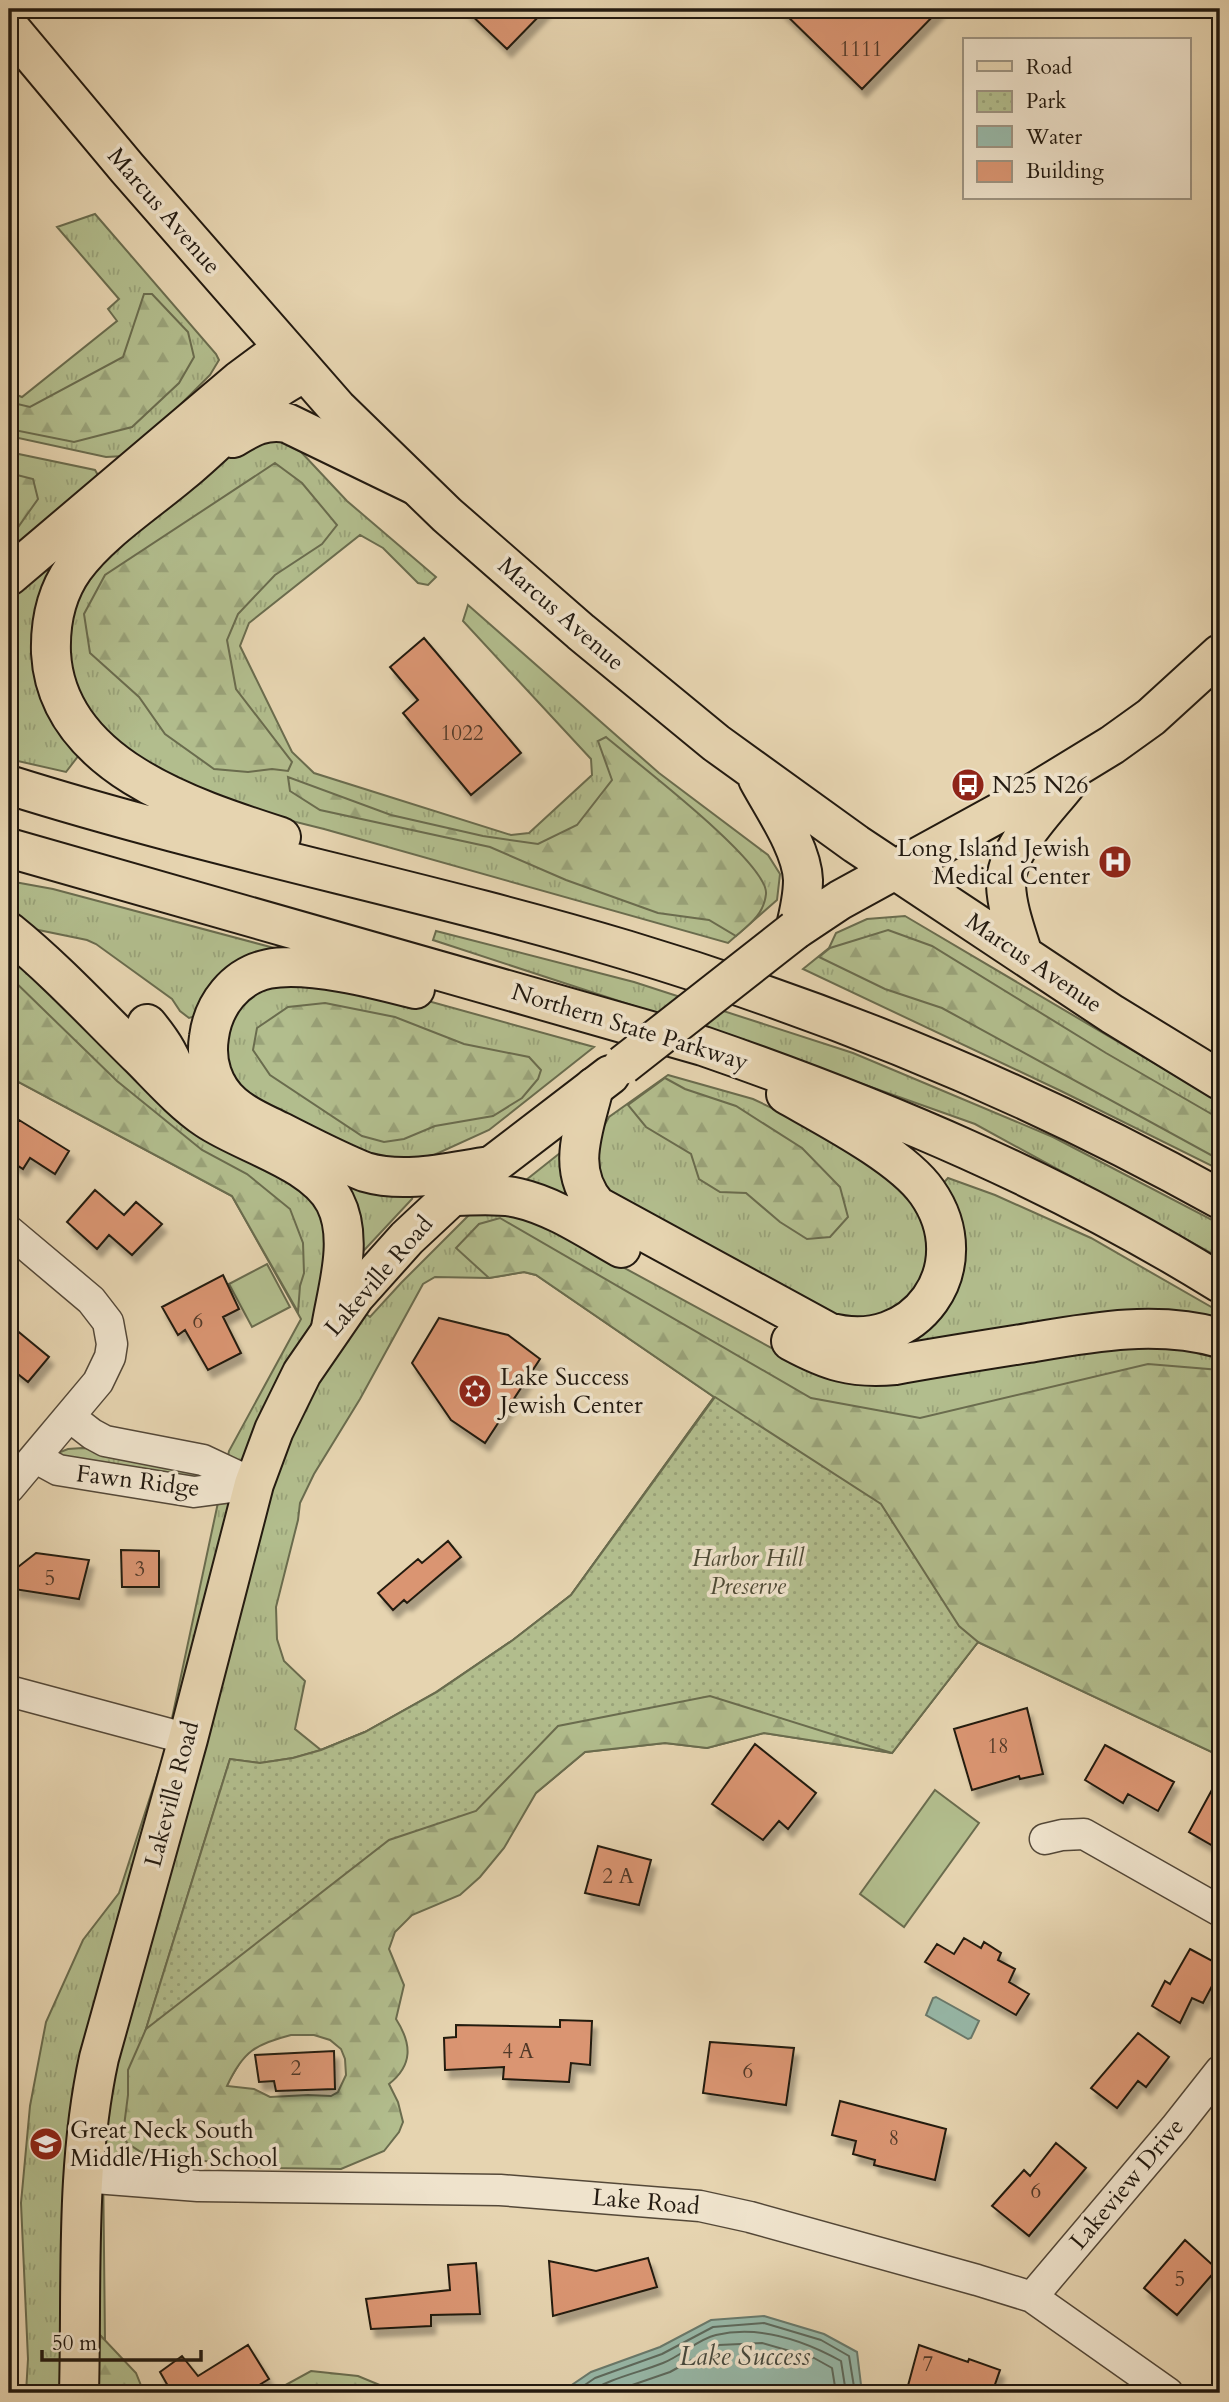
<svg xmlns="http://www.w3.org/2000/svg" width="1229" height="2402" font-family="Cardo,serif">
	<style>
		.grass { fill: url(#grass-tufts); stroke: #6a6c4e; stroke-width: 2; fill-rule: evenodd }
		.forest { fill: url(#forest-firs); stroke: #6a6c4e; stroke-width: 2; fill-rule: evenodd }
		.park { fill: url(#park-dots); stroke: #6a6c4e; stroke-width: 2 }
		.pitch { fill: #b2bd8d; stroke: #6a6c4e; stroke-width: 2 }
		.water { fill: #97b8a8; stroke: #69796b; stroke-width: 2 }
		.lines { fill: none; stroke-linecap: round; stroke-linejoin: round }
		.shore { stroke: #5d695c; stroke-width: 2 }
		.building { fill: #da9572; stroke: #231a10; stroke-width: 2; filter: url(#shadow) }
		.minor-casing { stroke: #544838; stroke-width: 33 }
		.major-casing { stroke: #231a10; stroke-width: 42 }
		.highway-casing { stroke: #231a10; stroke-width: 42 }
		.minor { stroke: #efe3cc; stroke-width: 30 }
		.major { stroke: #e6d4b0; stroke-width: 38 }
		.highway { stroke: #e6d4b0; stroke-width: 38 }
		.major-bridge-casing { stroke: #231a10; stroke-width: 42; stroke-linecap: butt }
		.major-bridge { stroke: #e6d4b0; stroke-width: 38 }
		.labels { text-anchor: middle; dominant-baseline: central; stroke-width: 7; stroke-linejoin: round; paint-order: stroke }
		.number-label { font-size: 21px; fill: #513928 }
		.street-label { font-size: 24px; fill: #231a10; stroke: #efe3cc }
		.poi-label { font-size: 24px; fill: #231a10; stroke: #efe3cc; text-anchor: start }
		.park-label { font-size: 24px; font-style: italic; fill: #4e4b36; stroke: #efe3cc }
		.water-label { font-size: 26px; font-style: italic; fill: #46493e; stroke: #efe3cc }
	</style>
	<defs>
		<pattern id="grass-tufts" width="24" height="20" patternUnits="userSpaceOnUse" patternTransform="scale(1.75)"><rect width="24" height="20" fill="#b2bd8d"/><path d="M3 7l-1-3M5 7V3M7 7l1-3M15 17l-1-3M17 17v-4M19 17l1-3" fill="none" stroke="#99a279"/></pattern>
		<pattern id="forest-firs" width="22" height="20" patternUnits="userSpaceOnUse" patternTransform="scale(1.75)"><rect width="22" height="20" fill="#b2bd8d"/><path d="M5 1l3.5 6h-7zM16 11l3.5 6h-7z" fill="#99a279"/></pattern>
		<pattern id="park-dots" width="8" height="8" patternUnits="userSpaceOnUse" patternTransform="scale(1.75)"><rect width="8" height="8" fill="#b2bd8d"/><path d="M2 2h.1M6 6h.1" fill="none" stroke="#99a279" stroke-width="1.8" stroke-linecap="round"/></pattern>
		<filter id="shadow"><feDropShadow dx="4.5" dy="8" stdDeviation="2" flood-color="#0004"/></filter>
	</defs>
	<rect width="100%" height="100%" fill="#e6d4b0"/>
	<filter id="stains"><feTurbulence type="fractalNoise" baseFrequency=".00286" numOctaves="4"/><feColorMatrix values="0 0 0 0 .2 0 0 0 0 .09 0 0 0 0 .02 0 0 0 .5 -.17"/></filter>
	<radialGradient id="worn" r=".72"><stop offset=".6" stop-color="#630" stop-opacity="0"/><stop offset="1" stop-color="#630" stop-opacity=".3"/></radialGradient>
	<!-- grass -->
	<path class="grass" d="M95,214l121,140 3,6 -9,15 -65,65 -20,16 -19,1 -97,-21v-44l13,5 95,-76 -9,-12 11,-10 -62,-72z
		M287,437l60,64 89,76 -8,8 -10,-2 -35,-35 -23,-13 -111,88 -9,23 52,106 22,21 197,62 18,-2 63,-58 -1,-16 -128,-138 5,-16 191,168 109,82 12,19 -3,26 -49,43 -404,-114 -116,-29 -122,-76 -25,-53 2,-55 27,-45 155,-131z
		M9,452l86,18 7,12 -93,81z
		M45,563l12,4 22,188 -13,17 -57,-13v-165z
		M9,881l44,8 225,60 -79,66 -10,3 -9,-7 -8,-12 -76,-55 -9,-4 -68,-14 -10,-6z
		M905,916l315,186v68l-159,-79 -258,-122 26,-21 7,-15 31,-14z
		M436,931l198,51 219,71 200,84 167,87v34l-245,-134 -231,-82 -311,-102z
		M9,952l309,250 13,32 -5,48 44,35 31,-34 68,-68 18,-4 53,11 281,153 289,-29 86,2 24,9v399l-242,-114 -86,111 -128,-20 -57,15 -42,-5 -80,9 -49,41 -198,105 -155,260v11l-80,-9 2,181 -26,-28 -1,80h-52l2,-34 -7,-156 9,-97 16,-84 37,-82 36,-47 46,-142 24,-28 -17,-5 57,-267 72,-132 -69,-123 -223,-119zM524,1272l12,3 178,122 -143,198 -58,45 -77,52 -71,40 -44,18 -26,-21 10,-48 -21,-20 -7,-22 -1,-32 22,-87 2,-17 14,-29 46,-75 63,-115 12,-7 54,1z
		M285,979l125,17 184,51 -105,83 -55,25 -20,3 -53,3 -132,-71 -9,-54 31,-48z
		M668,1075l85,24 80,38 66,47 36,51 -21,69 -34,18 -49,1 -239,-134 7,-54 10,-18z
		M560,1153l8,38 15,21 -62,-28z
		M948,1178l47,17 96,43 129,74v16l-335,31 56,-49 -3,-121z
		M348,1180l66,12 -2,7 -57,61 -23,-76z
		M82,1448l14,1 121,30 -130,-10 -32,-15 13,-5z"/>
	<!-- forest -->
	<path class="forest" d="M144,294h8l36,38 6,25 -15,26 -47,44 -58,15 -65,-13v-27l21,5 93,-50z
		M275,463l27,20 35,42 -15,19 -47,31 -37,39 -11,26 9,49 56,73 -4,9 -16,-2 -24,3 -34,-3 -49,-35 -26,-37 -49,-44 -6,-39 21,-39z
		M13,474l20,5 5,20 -29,41v-65z
		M606,737c28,24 163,126 160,157 -2,20 -16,30 -30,42l-27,-16 -51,-7 -92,-33 -76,-33 -170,-37 -30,-19 -2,-14 103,38 92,21 55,8 39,-19 35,-45 -14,-39z
		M888,930l44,16 174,107 114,66v41l-278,-152 -57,-19 -66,-32 11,-9z
		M9,976l108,105 85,69 45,24 43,35 13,34 1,30 -4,13 -2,26 -66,-116 -223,-119z
		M325,1003l70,14 69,27 65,13 12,13 -3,9 -16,19 -29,18 -58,10 -31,13 -20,3 -22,-6 -92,-61 -17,-25 4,-22 31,-21z
		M665,1078l20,11 51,17 66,42 38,39 8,30 -18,20 -23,2 -27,-17 -34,-29 -26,-1 -21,-13 -8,-25 -45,-27 -18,-22z
		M500,1218l311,180 109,20 228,-54 72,6v386l-242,-114 -86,111 -128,-20 -57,15 -42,-5 -80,9 -49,41 -32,55 -24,29 -20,18 -48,20 -17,17 -6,17 15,36 -8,34c16,25 17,46 -7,65l9,18 5,20 -4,10 -15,19 -43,18 -73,-1 -124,-14 -17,-11 -4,-9 5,-39v-25l18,-41 84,-270 30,4 33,-5 28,-8 44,-18 72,-40 76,-52 58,-45 143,-198 -178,-122 -12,-3 -35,6 -33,-30 23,-24zM291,2035h23l16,5 11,9 4,10 1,16 -8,17 -7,4 -23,-1 -38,2 -16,-8 -27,-3c16,-35 29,-42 64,-51z
		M82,2316l54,57 8,20h-64z
		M311,2371l47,5 41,17h-128z"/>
	<!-- park -->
	<path class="park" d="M715,1397l166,107 78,122 19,16 -86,111 -182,-57 -152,30 -82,85 -87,29 -243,189 84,-270 30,4 33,-5 28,-8 44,-18 72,-40 76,-52 58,-45z"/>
	<!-- pitch -->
	<path class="pitch" d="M267,1264l23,43 -38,20 -23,-43z
		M935,1790l44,33 -75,104 -44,-33z"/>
	<!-- water -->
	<path class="water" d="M936,1997l43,24 -8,17 -3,1 -42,-24 7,-17z
		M764,2316l60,18 33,18 5,41h-302l31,-21 69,-25 51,-27z"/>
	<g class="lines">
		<!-- shore -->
		<path class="shore" d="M573,2393l22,-15 67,-24 51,-27 51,-4 57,17 28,16 6,37
			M588,2393c22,-15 50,-20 75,-30 18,-7 35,-24 53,-28 43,-10 89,6 125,26l5,32
			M609,2393l61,-21 49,-27 43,-2 52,15 18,10 4,25"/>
	</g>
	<!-- building -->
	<path class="building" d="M465,9h81l-39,40z
		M780,9h160l-78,80z
		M424,638l97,115 -50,42 -68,-82 15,-13 -28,-33z
		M19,1120l50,31 -14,23 -25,-16 -7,11 -14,-9v-24z
		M95,1190l29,25 12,-13 26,22 -30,31 -23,-20 -12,14 -30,-27z
		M223,1275l16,34 -16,8 18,36 -33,17 -23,-40 -7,5 -16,-28z
		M439,1318l69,17 32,24 -55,84 -34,-23 -39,-57z
		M9,1324l40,33 -21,25 -19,-15z
		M448,1541l13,16 -54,46 -3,-3 -11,10 -15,-17 40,-34 4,4z
		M121,1550l38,1v36h-37z
		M36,1553l53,7 -10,39 -65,-10 4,-22z
		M1027,1708l16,66 -23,5 -1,-3 -47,14 -18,-61z
		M755,1744l61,49 -28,36 -9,-8 -16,19 -51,-36z
		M1105,1745l69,37 -16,29 -30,-17 -5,9 -38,-23z
		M1220,1775v75l-31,-18z
		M598,1846l53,14 -12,45 -54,-12z
		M964,1938l17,10 3,-6 17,11 -3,7 17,9 -6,13 20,12 -13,21 -91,-53 12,-18 17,10z
		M1190,1949l30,16v6l-17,32 -11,-5 -12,25 -28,-17 13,-25 5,3z
		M560,2020l32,1 -2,44 -19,-2 -2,19 -66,-3 1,-12 -59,3 -1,-32 12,-1v-12l104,2z
		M1138,2033l31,24 -23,30 -8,-6 -21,27 -26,-20z
		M710,2042l84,6 -8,57 -83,-12z
		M334,2051l1,38 -59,2 -2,-10 -15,1 -4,-27z
		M840,2101l106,28 -11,51 -61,-15 1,-5 -22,-6 3,-13 -24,-6z
		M1056,2143l30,25 -57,68 -37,-30 32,-36 6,6z
		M1185,2240l32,29 -40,46 -33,-27z
		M648,2258l9,29 -104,29 -4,-55 47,10z
		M476,2263l4,51 -49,1v11l-60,3 -5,-30 84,-9 -2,-25z
		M248,2345l21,34 -23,14h-74l-12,-21 22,-16 16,20z
		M919,2345l49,17 1,-3 31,11 -8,23h-86z"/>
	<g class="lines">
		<defs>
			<path id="minor" d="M9,1231l82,69 17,22 4,22 -2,13 -12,25 -89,106
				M70,1417l22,17 13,7 98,19 51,24
				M36,1458l22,12 136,22 60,-8
				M9,1691l179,48
				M1045,1839l17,-4 22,-1 136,77
				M82,2177l116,9 302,4 200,16 50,11 227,63 55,17 136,96
				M1032,2297l143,-169 45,-57"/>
			<path id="major" d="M9,27l118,141 210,240 110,107 134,117 135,111 140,101 256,170 108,66
				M758,779c15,28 44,69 45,101 0,17 -4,34 -8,50
				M795,930l45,-30 177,-97 95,-58 39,-28 69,-63
				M1023,955c-7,-23 -16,-46 -17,-70 -1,-36 40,-75 61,-102
				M79,2393c3,-112 -4,-225 20,-335l89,-319 66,-255 20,-54 28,-57 53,-77 52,-58 45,-42 158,-121"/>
			<path id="highway" d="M233,438c18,-11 32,-19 54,-15l128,62
				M9,576l231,-196 43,-32
				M9,785c203,64 413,104 617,165 207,62 406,144 594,249
				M281,837c-90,-29 -224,-72 -230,-184 -1,-30 5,-60 23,-85 25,-35 74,-67 107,-95 32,-26 59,-56 92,-81 9,-8 21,-13 31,-20
				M9,848l694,198c179,62 355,136 517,237
				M9,932c47,38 88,83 131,125 21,21 42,45 67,62 37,25 107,42 128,83 19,37 2,88 -4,126
				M415,989c-38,-10 -108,-28 -147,-20 -33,7 -55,36 -59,68 -4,25 4,50 23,67 13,12 31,19 47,27 28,14 56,29 86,41 41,12 84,0 125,-6
				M147,1024c15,18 26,35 32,58
				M594,1087c-10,42 -29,83 3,119l231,126c87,25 152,-65 99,-140 -25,-36 -101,-75 -141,-98
				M452,1196c21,0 45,-3 66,2 36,8 71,32 103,50
				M791,1341c37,20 61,28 104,24 44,-8 89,-15 133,-22 64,-11 128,-23 192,-5"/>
		</defs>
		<!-- minor casing -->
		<use href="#minor" class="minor-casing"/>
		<!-- major casing -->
		<use href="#major" class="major-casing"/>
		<!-- highway casing -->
		<use href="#highway" class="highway-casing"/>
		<!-- minor -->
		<use href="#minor" class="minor"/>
		<!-- major -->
		<use href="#major" class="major"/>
		<!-- highway -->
		<use href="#highway" class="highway"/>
		<defs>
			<path id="major-bridge" d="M623,1065l172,-135"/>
		</defs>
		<!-- major-bridge casing -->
		<use href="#major-bridge" class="major-bridge-casing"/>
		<!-- major-bridge -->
		<use href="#major-bridge" class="major-bridge"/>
	</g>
	<!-- icons -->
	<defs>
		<symbol id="bus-disc" viewBox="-11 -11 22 22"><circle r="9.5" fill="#8f2418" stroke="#efe3cc"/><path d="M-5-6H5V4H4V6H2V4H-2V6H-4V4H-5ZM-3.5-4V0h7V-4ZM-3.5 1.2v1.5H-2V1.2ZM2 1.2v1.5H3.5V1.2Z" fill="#fff"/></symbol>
		<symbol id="hospital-disc" viewBox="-11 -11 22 22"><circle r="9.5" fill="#8f2418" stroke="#efe3cc"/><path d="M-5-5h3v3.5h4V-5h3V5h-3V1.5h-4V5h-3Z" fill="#fff"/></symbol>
		<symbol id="synagogue-disc" viewBox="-11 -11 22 22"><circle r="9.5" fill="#8f2418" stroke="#efe3cc"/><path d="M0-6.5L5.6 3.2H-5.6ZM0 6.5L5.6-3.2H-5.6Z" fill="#fff"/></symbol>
		<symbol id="school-disc" viewBox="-11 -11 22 22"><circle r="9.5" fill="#8f2418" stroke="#efe3cc"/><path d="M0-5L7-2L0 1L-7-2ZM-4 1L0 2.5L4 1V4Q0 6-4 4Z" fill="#fff"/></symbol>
	</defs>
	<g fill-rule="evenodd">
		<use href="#bus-disc" x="949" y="766" width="38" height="38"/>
		<use href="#hospital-disc" x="1096" y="843" width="38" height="38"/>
		<use href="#synagogue-disc" x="456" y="1372" width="38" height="38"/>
		<use href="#school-disc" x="27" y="2125" width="38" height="38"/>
	</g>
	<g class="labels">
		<!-- number labels -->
		<g class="number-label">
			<text x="861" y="49">1111</text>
			<text x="462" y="733">1022</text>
			<text x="198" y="1321">6</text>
			<text x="140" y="1569">3</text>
			<text x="50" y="1578">5</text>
			<text x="998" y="1746">18</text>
			<text x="618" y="1876">2 A</text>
			<text x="518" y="2051">4 A</text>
			<text x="296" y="2068">2</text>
			<text x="748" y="2071">6</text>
			<text x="894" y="2138">8</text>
			<text x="1036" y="2191">6</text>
			<text x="1180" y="2279">5</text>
			<text x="928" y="2364">7</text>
		</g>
		<!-- street labels -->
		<g class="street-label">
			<text transform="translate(164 211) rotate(49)">Marcus Avenue</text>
			<text transform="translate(561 614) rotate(41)">Marcus Avenue</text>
			<text transform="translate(1034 963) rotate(34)">Marcus Avenue</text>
			<text transform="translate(630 1027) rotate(17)">Northern State Parkway</text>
			<text transform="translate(379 1276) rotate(-49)">Lakeville Road</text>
			<text transform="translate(138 1481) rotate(7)">Fawn Ridge</text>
			<text transform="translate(172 1794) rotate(-75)">Lakeville Road</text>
			<text transform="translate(1127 2184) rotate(-50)">Lakeview Drive</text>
			<text transform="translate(646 2202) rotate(5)">Lake Road</text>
		</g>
		<!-- poi labels -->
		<g class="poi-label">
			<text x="992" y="785">N25 N26</text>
			<text x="1090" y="848" text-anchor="end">Long Island Jewish<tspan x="1090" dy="28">Medical Center</tspan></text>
			<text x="500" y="1377">Lake Success<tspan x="500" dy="28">Jewish Center</tspan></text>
			<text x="70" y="2130">Great Neck South<tspan x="70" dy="28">Middle/High School</tspan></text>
		</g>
		<!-- park labels -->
		<g class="park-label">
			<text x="748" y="1558">Harbor Hill<tspan x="748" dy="28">Preserve</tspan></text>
		</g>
		<!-- water labels -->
		<g class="water-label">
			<text x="745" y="2356">Lake Success</text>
		</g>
	</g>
	<!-- margin -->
	<rect width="1229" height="2402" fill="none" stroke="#e6d4b0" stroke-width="35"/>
	<rect x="10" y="10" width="1208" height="2381" fill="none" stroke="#231a10" stroke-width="3.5"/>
	<rect x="18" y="18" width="1194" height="2367" fill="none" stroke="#231a10" stroke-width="2"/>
	<!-- legend -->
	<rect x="963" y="38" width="228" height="161" fill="#efe3cc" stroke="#9d9381" stroke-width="2"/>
	<rect x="977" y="61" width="35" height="10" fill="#e6d4b0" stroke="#9d9381" stroke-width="2"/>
	<text x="1026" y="74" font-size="21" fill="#231a10">Road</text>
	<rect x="977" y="91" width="35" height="21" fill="url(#park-dots)" stroke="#9d9381" stroke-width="2"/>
	<text x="1026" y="108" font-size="21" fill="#231a10">Park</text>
	<rect x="977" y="126" width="35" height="21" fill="#97b8a8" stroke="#9d9381" stroke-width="2"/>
	<text x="1026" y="144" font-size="21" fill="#231a10">Water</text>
	<rect x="977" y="161" width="35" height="21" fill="#da9572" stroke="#9d9381" stroke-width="2"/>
	<text x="1026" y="178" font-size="21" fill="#231a10">Building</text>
	<!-- scale -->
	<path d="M42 2350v10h159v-10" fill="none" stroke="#231a10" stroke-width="3.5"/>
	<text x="52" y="2350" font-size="21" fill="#231a10" stroke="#efe3cc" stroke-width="5" paint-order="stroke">50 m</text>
	<rect width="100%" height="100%" filter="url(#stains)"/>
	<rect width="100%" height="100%" fill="url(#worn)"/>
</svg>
